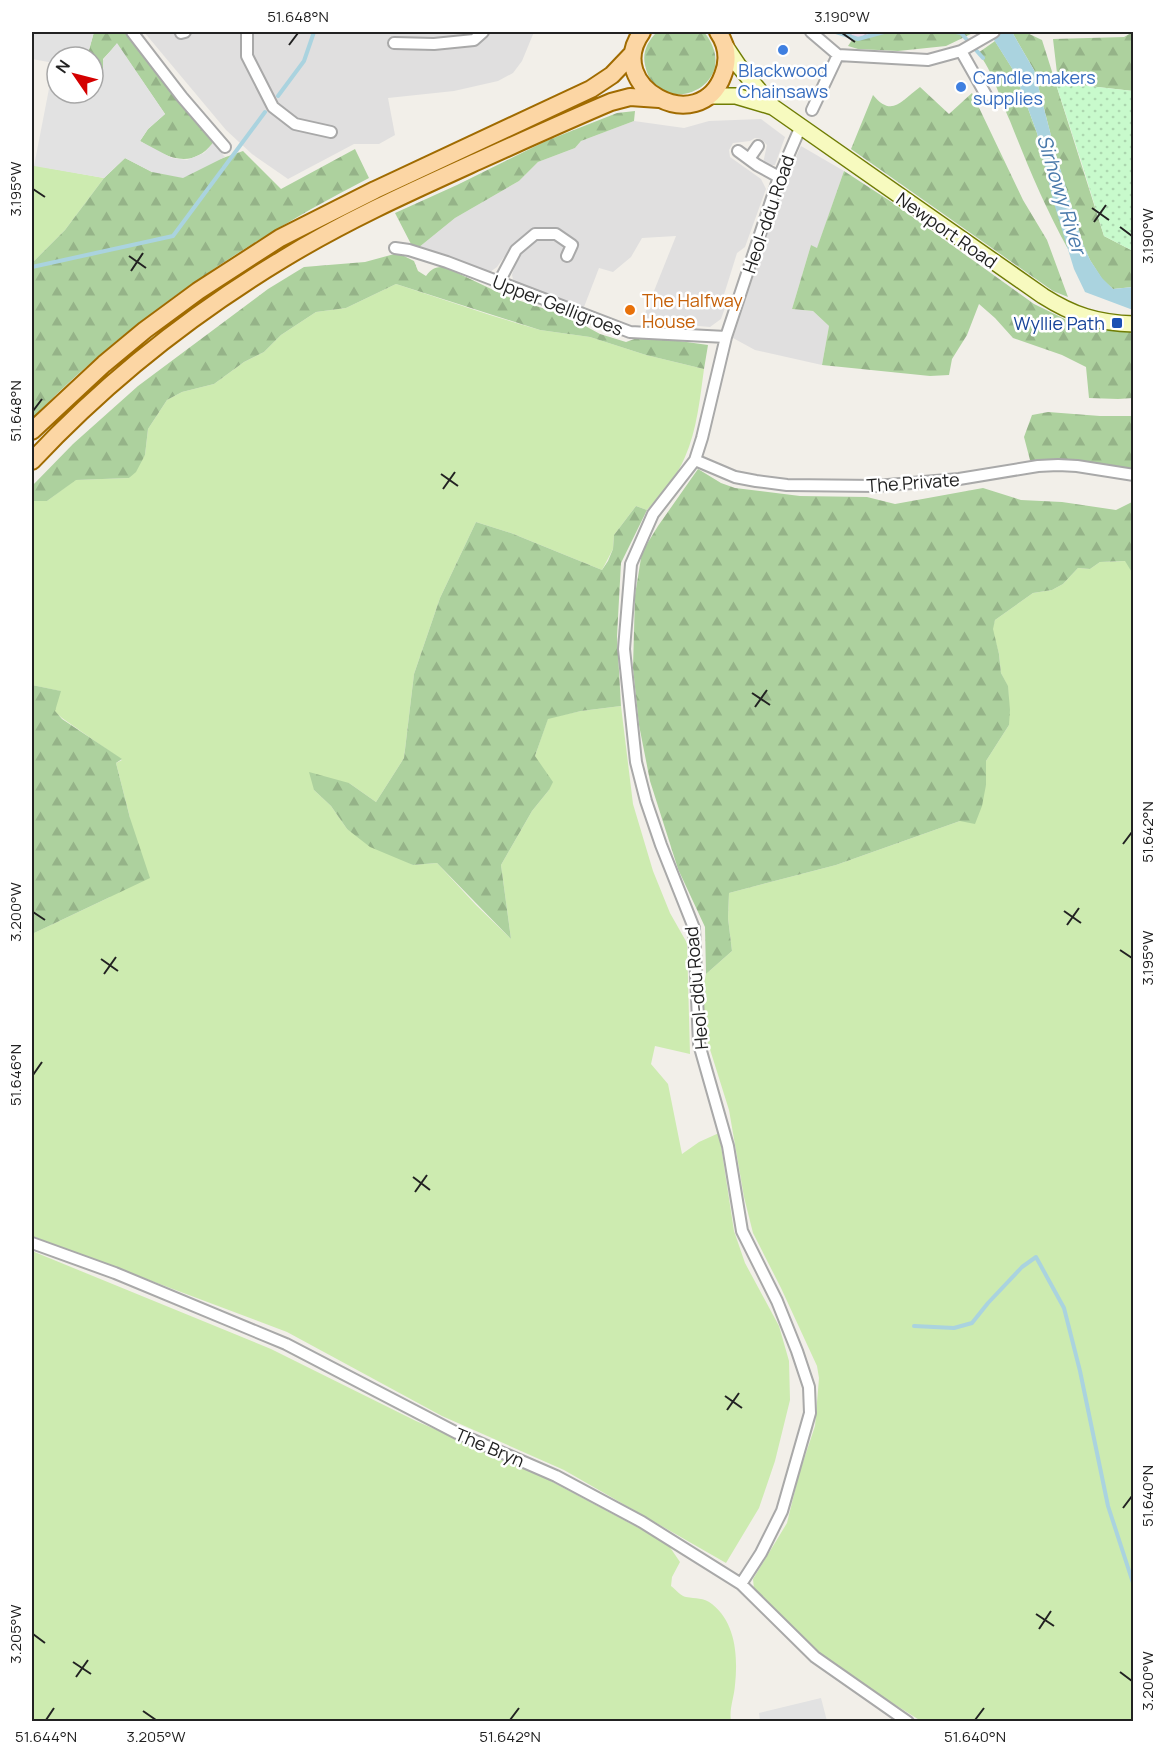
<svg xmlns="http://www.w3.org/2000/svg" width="1165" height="1753" font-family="Manrope,sans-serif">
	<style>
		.residential { fill: #e0dfdf }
		.industrial { fill: url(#industrial-furrows) }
		.grass { fill: #cdebb0 }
		.forest { fill: url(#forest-firs) }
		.park { fill: url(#park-dots) }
		.parking { fill: #e2e2e2 }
		.water { fill: #aad3df }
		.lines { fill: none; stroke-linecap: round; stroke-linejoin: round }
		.stream { stroke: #aad3df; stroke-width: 4 }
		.minor-casing { stroke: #a9a9a9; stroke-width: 14 }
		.secondary-casing { stroke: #707d05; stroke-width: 18 }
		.primary-casing { stroke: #a06b00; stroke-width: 20 }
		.minor { stroke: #fff; stroke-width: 10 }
		.secondary { stroke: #f7fabf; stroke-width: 15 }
		.primary { stroke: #fcd6a4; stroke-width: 16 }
		.ticks { fill: none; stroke: #222; stroke-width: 2 }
		.shop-dot { fill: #3f7fe0; stroke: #fff; stroke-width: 2 }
		.food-dot { fill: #e8710a; stroke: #fff; stroke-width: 2 }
		.transit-dot { fill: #1a4fb4; stroke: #fff; stroke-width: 2 }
		.labels { text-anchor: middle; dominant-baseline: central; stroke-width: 5; stroke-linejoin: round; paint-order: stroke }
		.shop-label { font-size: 18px; fill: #366cbe; stroke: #fff }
		.street-label { font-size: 18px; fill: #222; stroke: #fff }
		.food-label { font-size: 18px; fill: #c56008; stroke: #fff; text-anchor: start }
		.transit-label { font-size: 18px; fill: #164399; stroke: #fff; text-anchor: end }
		.water-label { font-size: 20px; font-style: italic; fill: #4a7aab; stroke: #fff }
		.neatline { fill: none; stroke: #222; stroke-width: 2 }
		.ticks-label { font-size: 15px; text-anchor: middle; fill: #222 }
	</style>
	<defs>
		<pattern id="industrial-furrows" width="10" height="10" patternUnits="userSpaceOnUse" patternTransform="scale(1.5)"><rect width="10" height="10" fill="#ebdbe8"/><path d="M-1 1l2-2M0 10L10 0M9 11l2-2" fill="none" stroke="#c9bcc7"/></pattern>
		<pattern id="forest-firs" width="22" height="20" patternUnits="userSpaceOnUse" patternTransform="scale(1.5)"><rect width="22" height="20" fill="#add19e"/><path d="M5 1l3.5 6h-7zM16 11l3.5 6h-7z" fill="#95b388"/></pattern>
		<pattern id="park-dots" width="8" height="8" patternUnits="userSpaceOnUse" patternTransform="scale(1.5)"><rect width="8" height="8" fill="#c8facc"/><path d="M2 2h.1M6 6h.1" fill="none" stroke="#acd6af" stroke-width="1.8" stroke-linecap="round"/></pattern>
	</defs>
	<rect width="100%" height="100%" fill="#f2efe9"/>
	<!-- residential -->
	<path class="residential" d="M144,32h390l-12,29 -9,12 -15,8 -44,10 -66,7 7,37 -16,9h-25l-66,35 -36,-25 -26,-24z
		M761,119l24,18 -10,28h-6l-6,-2 4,-18 -6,-6 -6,-1 -5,3 -17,2 -4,7 1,7 31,22 5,10 -21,58 -8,6 -15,48 4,4 -5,14 -11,8 -68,-6 34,-85 -34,2 -11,19 -18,15 -14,-4 -15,39 -70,-24 -2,-8 4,-14 -12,-4 -7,10 -7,5 -72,-24 37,-30 64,-37 19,-19 37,-14 6,-7 53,-20 50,7 25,-7z
		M801,146l43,25 -27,78 -6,-4 -19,64 21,2 16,15 -7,39 -67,-15 -22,-12 51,-155z"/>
	<!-- industrial -->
	<path class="industrial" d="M843,32h35l-20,7z"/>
	<!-- grass -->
	<path class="grass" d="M32,165l72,13 -39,52 -33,33z
		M396,284l94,31 50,15 50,7 56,18 58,14c-4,29 -7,61 -19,88 -8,20 -24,37 -38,53l-11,-4 -22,29 -1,14 -11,21 -91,-37 -35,-11 -36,76 -26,76 -10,84 -28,44 -27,-19 -35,7 17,16 16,23 66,36 24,-2 39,42 35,34 -10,-74 31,-54 17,-21 -14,-34 13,-38 33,-7 40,-5 12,98 20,67 17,42 17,30 3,111 -35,-8 -4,18 17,20 14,70 17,-12 20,-9 15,98 11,32 34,63 10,35 1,39 -15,61 -16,47 -33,55 -162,-93 -122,-54 -155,-84 -255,-96v-302l78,-37 20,-79 -14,-55 6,-3 -60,-42 -8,-7 6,-20 -28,-6v-184h15l28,-21 54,-2 16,-23 3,-26 19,-29 15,-8 32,-8 30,-22 20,-10 17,-17 35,-23 30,-4z
		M1126,561l8,13 -1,1147h-212l-70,-44 -29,-21 -68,-67 -1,-10 34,-56 12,-49 16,-48 4,-48 -2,-12 -36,-78 -28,-55 -9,-36 -15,-87 -21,-67 -5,-30v-24l3,-15 26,-23 -4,-33 1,-25 107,-28 124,-44 26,-36v-24l23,-36 -1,-38 -7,-14 -2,-19 -7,-25 3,-9 38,-27 19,-3 11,-6 15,-16 12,1 10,-7z
		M32,1251l239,98 145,72 114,49 137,73 13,19 -8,15 -1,9c5,4 10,10 15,11 10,2 17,0 26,7 24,19 26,53 23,81 -1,13 -6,24 -4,36h-699z"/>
	<!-- forest -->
	<path class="forest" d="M94,32h33l86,111c-23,28 -47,14 -73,-2l8,-12 17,-15 -48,-70 -14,15v17l-10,2v-21h-6z
		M657,32h47c43,54 -47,91 -59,33 -3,-13 3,-24 12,-33z
		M878,32h97l-29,14 -48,5 -40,-2 -10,-3 6,-9 4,2z
		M1012,32h13l17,8 62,196 29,15v36l-20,2 -11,-10 -12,-19 -7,-16 -27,-89 -22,-85z
		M1133,32v59l-53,-6 -23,-12 -4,-34 71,-2z
		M995,41l20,32 22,60 31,116c-23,-41 -41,-85 -58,-128 -9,-20 -18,-52 -32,-68z
		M920,87l29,27 23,-21 51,107 24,40 21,57 -15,-6 -202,-142 22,-54c19,23 28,6 47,-8z
		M635,111l-1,10 -53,20 -6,7 -37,14 -19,19 -64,37 -37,30 -6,-2 -17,-33 62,-28 89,-44 71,-28z
		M355,149l14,29c-121,62 -243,143 -337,241v-156l33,-33 39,-52 21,-20 27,14 68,-13 23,-8 38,38z
		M844,171l49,32 141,101 41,20 58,8v66l-15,1 -29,-1 -3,-31 -24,-12 -49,-17 -18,-20 -16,-14 -12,31 -15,24 -3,16 -19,1 -108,-11 7,-39 -16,-15 -21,-2 19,-64 6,3z
		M398,253l16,8 4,10 8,5c6,-8 9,-9 19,-9l63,30 59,19 33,18 26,8 14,-5 18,1 50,7 -4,24 -58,-14 -56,-18 -50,-7 -144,-46 -50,24 -30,4 -35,23 -17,17 -20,10 -30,22 -32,8 -15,8 -19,29 -3,26 -9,17 -7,6 -53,2 -29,21h-15v-15l41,-42 65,-58 130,-97 36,-22 61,-5z
		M1048,412l52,4h33v55l-50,-8 -53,-3 -6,-23 8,-22z
		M698,469l23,14 14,5 65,8 67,1 28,7 88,-16 38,12 41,2 54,8 18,-9 -1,73 -8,-13 -25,1 -10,7 -12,-1 -15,16 -11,6 -19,3 -38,27 -2,9 6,25 2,19 7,13 2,24 -1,15 -23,36v24l-4,21 -7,18 -15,-3 -124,44 -107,28 -1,25 4,33 -26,23 -1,-47 -27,-58 -28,-88 -11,-56 -6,-57 2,-73 7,-43 16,-26z
		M636,506l11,4 -26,53 -4,73 4,70 -40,5 -33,8 -13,37 18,26 -4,8 -17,21 -31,54 10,74 -74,-76 -24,2 -43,-18 -23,-18 -16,-23 -17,-16 -5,-18 40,11 27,19 28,-44 10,-84 26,-76 36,-76 35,11 91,37 6,-9 5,-12 1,-14z
		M32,685l29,6 -6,20 7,8 60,40 -6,4 14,55 20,60 -118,56z"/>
	<!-- park -->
	<path class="park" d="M1052,72l28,13 53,6v160l-29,-15 -22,-72z"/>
	<!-- parking -->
	<path class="parking" d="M32,32h62l-7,25h-30v36h36v-15l10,-2v-16l14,-17 48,71 -17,15 -8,12 32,17 15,2 17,-7 9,-10 12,14 -42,21 -31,-6 -27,-14 -21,20 -70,-12 20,-103 -22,-4z
		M821,1698l6,23h-67l-1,-8z"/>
	<!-- water -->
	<path class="water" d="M989,32h23l22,38 22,85 27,89 7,16 12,18 11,11 20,-2v23l-48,-18 -11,-23 -21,-69 -16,-67 -22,-60z"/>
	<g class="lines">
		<!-- stream -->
		<path class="stream" d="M836,32l22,7 26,-7
			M956,32l5,1 22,25
			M278,96l26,-35 10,-29
			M32,267l141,-31 92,-124
			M914,1326l40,2 18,-5 16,-20 34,-36 14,-10 28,51 16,63 28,135 26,80"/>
		<defs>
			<path id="minor" d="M132,32l50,65 43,50
				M247,32v24l26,51 22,17 36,8
				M811,32l27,23 90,5 33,-9 33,-19
				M181,33l4,-1
				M394,43l40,1 40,-4 9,-8
				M961,51l25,44
				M812,110l26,-55
				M738,151l19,14 22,12
				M749,159l9,-13
				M395,248l14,2 38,12 183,70 96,5
				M499,282l17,-32 19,-16h21l16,11 -5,11
				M695,460l40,17 21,4 31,4 89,1 83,-7 79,-13 20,-1 19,1 57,9
				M32,1243l83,30 171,71 171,89 99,43 86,46 99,62 74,73 93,65
				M741,1584l20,-31 21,-42 28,-98 -1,-26 -12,-36 -20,-50 -35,-70 -14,-85 -29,-102 -5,-116 -33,-83 -15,-44 -10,-39 -12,-113 7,-85 22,-50 42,-54 7,-22 24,-101 53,-160 22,-51"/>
			<path id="secondary" d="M726,47l12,18 35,42 270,189c30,19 54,27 91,28
				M708,96h28l37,11"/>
			<path id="primary" d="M642,32c-40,55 58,107 81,43 6,-15 4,-30 -5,-43
				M32,431l72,-67 41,-34 53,-39 82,-53 95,-48 216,-101 21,-14 21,-22
				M32,461c73,-78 160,-147 251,-202 62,-38 129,-68 195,-98 44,-20 88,-40 133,-59l19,-5 29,2"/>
		</defs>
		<!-- minor casing -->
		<use href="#minor" class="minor-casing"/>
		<!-- secondary casing -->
		<use href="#secondary" class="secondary-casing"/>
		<!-- primary casing -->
		<use href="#primary" class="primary-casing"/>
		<!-- minor -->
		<use href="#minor" class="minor"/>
		<!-- secondary -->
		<use href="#secondary" class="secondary"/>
		<!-- primary -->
		<use href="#primary" class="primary"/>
	</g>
	<!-- ticks -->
	<path class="ticks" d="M842,33l13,9M289,45l9,-12M33,189l12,8M1092,208l17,12M1094,222l12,-17M1120,227l12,9M129,256l17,12M131,271l12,-18M33,411l9,-12M441,474l17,12M443,489l12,-17M752,693l18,12M755,707l12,-17M1123,844l9,-12M1064,911l17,12M33,912l12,8M1067,925l12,-17M1120,950l12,8M101,959l17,12M104,974l12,-17M33,1075l9,-13M413,1177l17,13M415,1192l12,-17M725,1396l17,12M727,1410l12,-17M1123,1508l9,-12M1036,1614l18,12M1039,1629l12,-18M33,1634l12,9M73,1662l18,12M1120,1672l12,9M76,1677l12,-17M143,1711l13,9M46,1720l8,-12M510,1720l9,-12M975,1720l9,-12"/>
	<!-- markers -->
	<g class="shop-dot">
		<circle cx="783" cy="50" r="6"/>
		<circle cx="961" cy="87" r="6"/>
	</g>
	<circle class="food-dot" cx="630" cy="310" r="6"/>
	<rect class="transit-dot" x="1111" y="317" width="12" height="12" rx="3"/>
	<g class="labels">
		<!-- shop labels -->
		<g class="shop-label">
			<text x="783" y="70">Blackwood<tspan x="783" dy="21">Chainsaws</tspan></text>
			<text x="973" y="77" text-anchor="start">Candle makers<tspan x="973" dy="21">supplies</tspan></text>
		</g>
		<!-- street labels -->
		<g class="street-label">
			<text transform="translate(768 214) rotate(-71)">Heol-ddu Road</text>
			<text transform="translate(947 230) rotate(35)">Newport Road</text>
			<text transform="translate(558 305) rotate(21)">Upper Gelligroes</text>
			<text transform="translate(913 482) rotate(-4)">The Private</text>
			<text transform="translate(696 988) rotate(-95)">Heol-ddu Road</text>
			<text transform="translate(490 1447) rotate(23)">The Bryn</text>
		</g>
		<!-- food labels -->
		<g class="food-label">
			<text x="642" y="300">The Halfway<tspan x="642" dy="21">House</tspan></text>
		</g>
		<!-- transit labels -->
		<g class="transit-label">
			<text x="1105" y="323">Wyllie Path</text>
		</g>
		<!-- water labels -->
		<g class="water-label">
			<text transform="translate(1062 194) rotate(73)">Sirhowy River</text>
		</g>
	</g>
	<!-- border -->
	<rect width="1165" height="1753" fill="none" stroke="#ffffff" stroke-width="66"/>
	<!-- north arrow -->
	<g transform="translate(75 75) rotate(305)"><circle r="28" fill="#ffffff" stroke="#a7a7a7" stroke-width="1.5"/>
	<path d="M0-4.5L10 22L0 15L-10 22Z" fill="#d40000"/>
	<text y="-9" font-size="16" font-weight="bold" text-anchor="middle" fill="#222222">N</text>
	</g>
	<rect x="33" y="33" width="1099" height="1687" class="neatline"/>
	<g class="ticks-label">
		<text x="298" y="22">51.648°N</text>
		<text x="842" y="22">3.190°W</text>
		<text transform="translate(16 189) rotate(-90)" y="5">3.195°W</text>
		<text transform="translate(1148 236) rotate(-90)" y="5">3.190°W</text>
		<text transform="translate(16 411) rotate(-90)" y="5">51.648°N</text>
		<text transform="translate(1148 832) rotate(-90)" y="5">51.642°N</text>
		<text transform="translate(16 912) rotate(-90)" y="5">3.200°W</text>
		<text transform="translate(1148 958) rotate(-90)" y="5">3.195°W</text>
		<text transform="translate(16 1075) rotate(-90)" y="5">51.646°N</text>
		<text transform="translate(1148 1496) rotate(-90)" y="5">51.640°N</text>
		<text transform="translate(16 1634) rotate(-90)" y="5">3.205°W</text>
		<text transform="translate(1148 1681) rotate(-90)" y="5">3.200°W</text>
		<text x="46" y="1742">51.644°N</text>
		<text x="156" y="1742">3.205°W</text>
		<text x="510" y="1742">51.642°N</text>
		<text x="975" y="1742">51.640°N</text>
	</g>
</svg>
